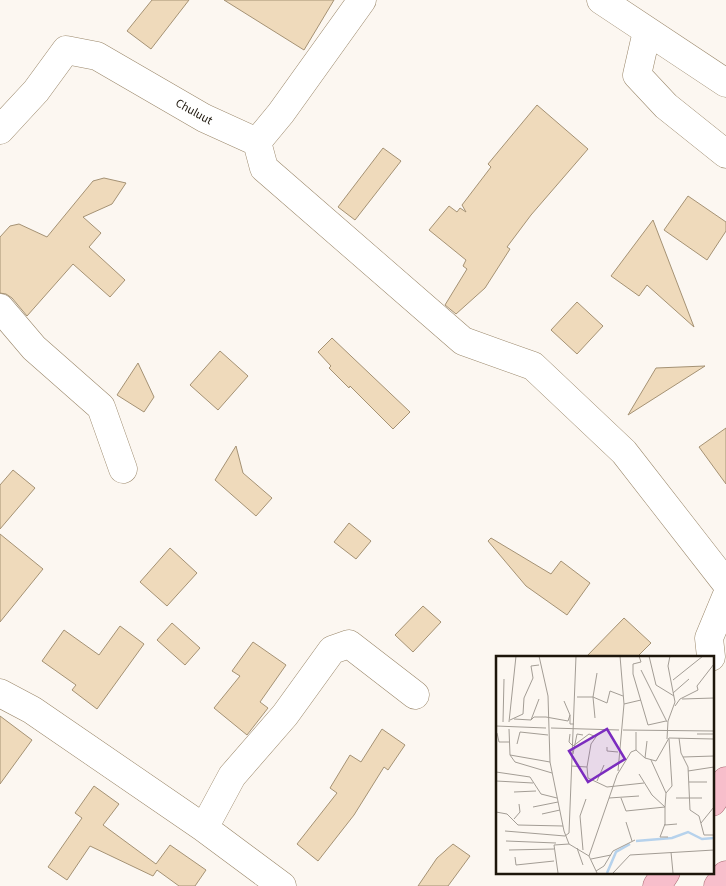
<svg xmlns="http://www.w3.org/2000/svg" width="726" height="886" font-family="'Source Sans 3',sans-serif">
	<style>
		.building { fill: #efdabb; stroke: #a59274 }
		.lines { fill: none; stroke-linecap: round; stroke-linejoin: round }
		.minor-casing { stroke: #9a876a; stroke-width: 29 }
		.major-casing { stroke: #a76771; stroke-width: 29 }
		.minor { stroke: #fff; stroke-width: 28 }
		.major { stroke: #f7becb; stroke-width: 28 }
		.labels { text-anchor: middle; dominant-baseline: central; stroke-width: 4; stroke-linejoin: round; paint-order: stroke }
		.street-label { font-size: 12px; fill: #1d160b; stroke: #fff }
		.inset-river { fill: none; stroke: #b6d2ec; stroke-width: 2.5 }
		.inset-road { fill: none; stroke: #a39d95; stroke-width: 1 }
		.view { fill: #7b2cbf; fill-opacity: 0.15; stroke: #7b2cbf; stroke-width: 2.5 }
		.inset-edge { fill: none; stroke: #1d160b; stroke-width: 2.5 }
	</style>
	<rect width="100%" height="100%" fill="#fcf7f1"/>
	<!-- building -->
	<path class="building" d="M152,0h37l-38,49 -24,-18z
		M224,0h110l-30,50z
		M537,105l51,44 -57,66 -24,32 3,2 -25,39 -29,26 -11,-9 22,-36 -4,-3 3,-6 -37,-30 20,-24 8,6 3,-4 6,4 -4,-7 29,-38 -3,-3z
		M383,148l18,13 -46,59 -17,-13z
		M104,178l22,5 -14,21 -29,13 18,16 -12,14 36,33 -15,17 -37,-33 -46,52 -15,-18 -6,-4 -6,-1v-56l10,-11 9,-2 28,13 46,-56z
		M688,196l38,26v9l-19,29 -43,-30z
		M653,220l41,107 -47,-42 -8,11 -28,-20z
		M577,302l26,24 -26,28 -26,-24z
		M332,338l78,74 -17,17 -43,-43 -1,2 -20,-20 2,-2 -13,-14z
		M220,351l28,25 -30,34 -28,-25z
		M138,363l16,34 -10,15 -27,-17z
		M705,366l-77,49 28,-47z
		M726,428v56l-27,-37z
		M236,446l7,27 29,25 -16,18 -41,-36z
		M13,470l22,18 -35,41v-44z
		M349,523l22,18 -15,18 -22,-17z
		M0,534l43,35 -43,53z
		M491,538l60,36 10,-13 29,22 -23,32 -41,-29 -38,-45z
		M170,548l27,25 -30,33 -27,-24z
		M423,606l18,16 -28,30 -18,-17z
		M624,618l27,25 -14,14h-51z
		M172,623l28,25 -15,17 -28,-25z
		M120,626l24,18 -47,65 -25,-19 4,-5 -34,-24 22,-31 35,25z
		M253,642l33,23 -26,37 8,6 -21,27 -33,-27 26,-32 -8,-5z
		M0,716l32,24 -32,44z
		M382,729l23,16 -17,25 -4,-3 -30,48 -36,46 -21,-17 40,-51 -7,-5 20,-33 11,7z
		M94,786l25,18 -16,21 53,39 14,-19 36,25 -11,16h-16l-22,-16 -4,6 -63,-30 -23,34 -19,-13 34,-49 -7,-5z
		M453,844l17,12 -22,30h-30l19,-28z"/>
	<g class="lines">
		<defs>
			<path id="minor" d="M601,0l125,83
				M647,31l-10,44 29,31 60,48
				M0,130l36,-39 30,-41 31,6 107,62 53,24 24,-29 81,-113
				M257,142l7,26 199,173 70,25 91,86 102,131
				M0,308l34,40 67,59 22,62
				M711,657l-2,-19 17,-41
				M0,693l32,17 172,118 78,58
				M204,828l28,-52 53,-61 47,-65 17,-6 66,51"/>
			<path id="major" d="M712,802l14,-21
				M657,886l9,-14
				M718,886l8,-11"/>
		</defs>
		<!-- minor casing -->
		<use href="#minor" class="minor-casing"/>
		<!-- major casing -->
		<use href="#major" class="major-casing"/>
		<!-- minor -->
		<use href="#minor" class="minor"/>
		<!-- major -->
		<use href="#major" class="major"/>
	</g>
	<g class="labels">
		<!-- street labels -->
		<g class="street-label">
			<text transform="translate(194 112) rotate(29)">Chuluut</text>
		</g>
	</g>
	<!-- overview -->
	<g transform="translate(496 656)">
		<rect width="218" height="218" fill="#fcf7f1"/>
		<path class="inset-river" d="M140,185l36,-3 16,-6 14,7 12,-1M111,217l9,-21 14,-8"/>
		<path class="inset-road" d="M43,0l9,40 2,66 14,69 5,13 20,12 8,17M143,0l2,6 -8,2v10l15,51 18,-4M153,0l7,29 18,11M145,14l26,52M177,24l30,-24M177,37l16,-14M81,41h16l14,6 3,-12 13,5M186,43l32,-1M68,45l6,14v9h4M128,48l17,-4M179,50l5,-7 18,-9 -1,-4 17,-22M99,62l-2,-21 4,-24M18,63l17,1 8,-21M14,64l13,-6 1,-16 9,-20 -2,-12 8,-1M35,64l3,-3h12l22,4 2,-6M7,66l1,-43M13,66l7,-66M0,70l50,2M55,72l68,2M13,73l1,26 5,7 37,11M127,74l91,1M140,76v18M1,77l2,9h10M74,78l-1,8 4,4 16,-12 5,2M201,78h17M183,82l2,15 7,14 2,43 9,6 5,19h10M171,83l1,-18 7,-19 -7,-36 2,-10M21,88l3,-12 28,3M111,91v4l11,1M77,98l4,-20 6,1M14,99l40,7M187,101l31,-1M149,102l2,-17M155,104l15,33M76,110l15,1 1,11 19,9 37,-4M91,111l4,-23 7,-10M122,115l6,-67 -4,-48M192,115l26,-4M0,116l34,5 11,17 16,4M143,118l13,21 13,12M0,125l37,2M101,125l7,-16M193,126h18M18,136l22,-1M113,142l30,-2M125,142l5,13 39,-4v18l12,-1M180,142h26M37,151l25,-5M169,151l1,-14 6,-7 -3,-47M0,156l11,2 11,11 45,1M46,158l18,-4M18,163l6,-7 -1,-8M130,166l6,19M205,167l13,-16M169,168l-5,13h8M9,175l60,5 4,-3 7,-177M10,185l50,2M81,192l6,17M13,194l45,-1M87,194l-3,-34 6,-17M175,196l2,21M93,200l28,-81 14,-23 5,-2 9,8 11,3 13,-23 45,1M19,201l1,8 38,-4M95,203l20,-4M100,215l8,-5 9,-15 22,-11M62,217l-4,-28 15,-1M117,217l17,-18 84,-5"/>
		<path class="view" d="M111,73l18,30 -37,23 -19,-31z"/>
		<rect width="218" height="218" class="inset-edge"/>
	</g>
</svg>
